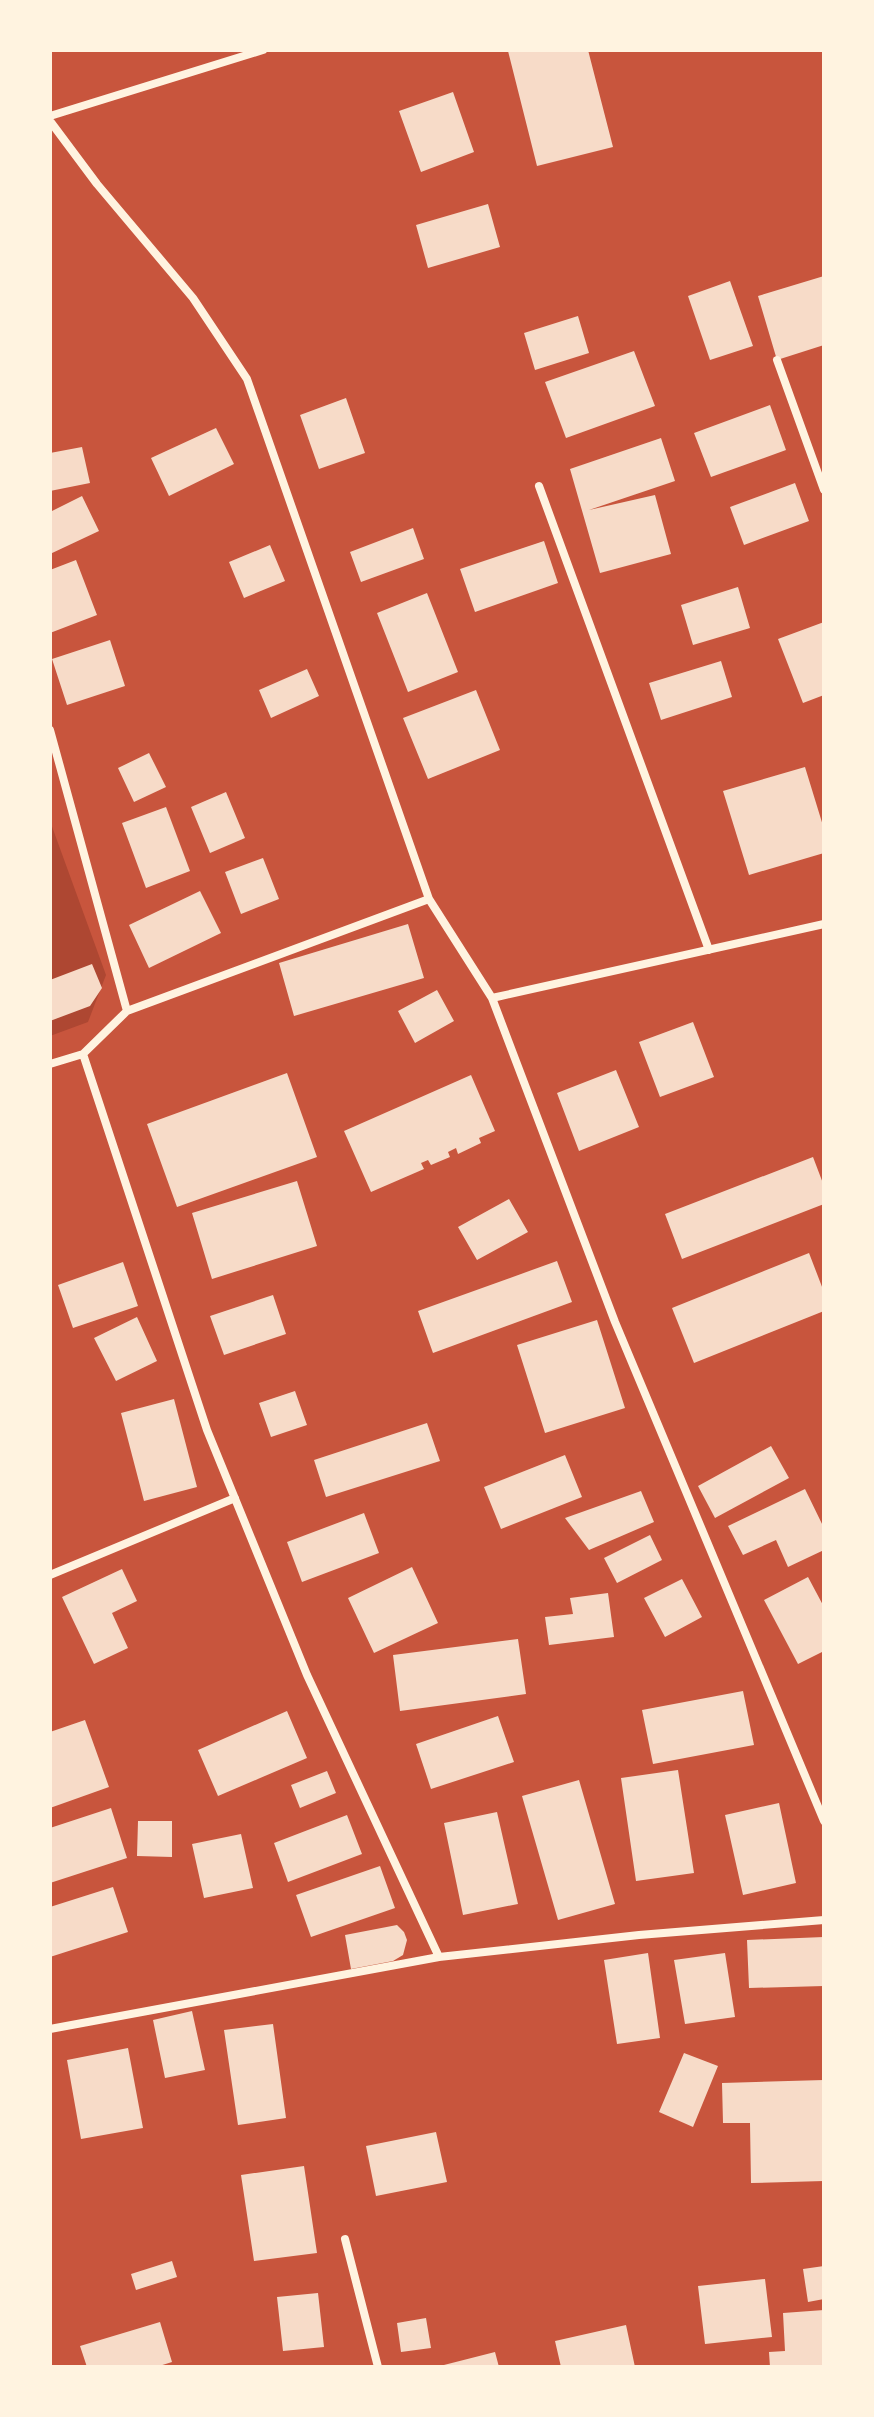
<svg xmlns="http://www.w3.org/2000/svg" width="874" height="2417" font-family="Cabin,sans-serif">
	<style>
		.green { fill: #ae4732 }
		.building { fill: #f7dbc8 }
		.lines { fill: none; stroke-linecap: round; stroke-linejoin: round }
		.minor { stroke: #fff3e0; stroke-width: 8 }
	</style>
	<rect width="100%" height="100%" fill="#c8553d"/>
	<!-- green -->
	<path class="green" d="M50,821l56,154 -18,47 -38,14z"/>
	<!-- building -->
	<path class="building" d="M514,50h74l25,97 -76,19 -29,-115z
		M453,92l21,60 -53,20 -22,-61z
		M488,204l12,43 -72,21 -12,-43z
		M824,276v69l-47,15 -19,-64z
		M730,281l23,65 -43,14 -22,-64z
		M578,316l11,37 -54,17 -11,-37z
		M634,351l21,55 -89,32 -21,-56z
		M346,398l19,55 -46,16 -19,-54z
		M770,405l16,45 -75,27 -17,-44z
		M216,428l18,36 -65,32 -18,-38z
		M661,438l14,43 -86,29 66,-15 16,59 -71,19 -30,-104z
		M82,447l8,36 -40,8v-38z
		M795,483l14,38 -65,24 -14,-38z
		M82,496l17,35 -49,23v-42z
		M413,528l11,31 -63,23 -11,-30z
		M544,541l14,42 -83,29 -15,-43z
		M270,545l15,36 -41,17 -15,-36z
		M76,560l21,55 -47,18v-63z
		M738,587l12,41 -57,17 -12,-40z
		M427,593l31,79 -50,20 -31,-79z
		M824,622v73l-21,8 -25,-64z
		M110,640l15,46 -58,19 -15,-46z
		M721,661l11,36 -71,23 -12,-37z
		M307,669l12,27 -48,22 -12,-28z
		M476,690l24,60 -72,29 -25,-61z
		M149,753l17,34 -32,15 -16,-34z
		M805,767l19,62v24l-75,22 -26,-84z
		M226,792l19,46 -35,15 -19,-46z
		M166,807l24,64 -44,17 -24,-65z
		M263,858l16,41 -38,15 -16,-42z
		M200,891l21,42 -72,35 -20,-43z
		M408,924l16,54 -130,38 -15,-53z
		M92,964l10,24 -12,18 -40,15v-41z
		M437,990l17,31 -39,22 -17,-32z
		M693,1022l21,55 -54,20 -21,-55z
		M616,1070l23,57 -60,24 -22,-58z
		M287,1073l30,84 -140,50 -30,-83z
		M471,1075l24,56 -16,7 2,5 -23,11 -2,-6 -8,4 2,5 -19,8 -3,-5 -7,3 3,6 -53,23 -27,-61z
		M813,1157l11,29v18l-142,55 -17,-45z
		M297,1181l20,65 -105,33 -20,-66z
		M509,1199l19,33 -51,28 -19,-33z
		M809,1253l15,39v19l-130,52 -22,-55z
		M557,1261l15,41 -139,51 -15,-42z
		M123,1262l15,44 -65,22 -15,-43z
		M273,1295l13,39 -62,21 -14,-39z
		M137,1317l20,44 -41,20 -22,-43z
		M597,1320l28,88 -80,25 -28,-88z
		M295,1391l12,34 -36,12 -12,-34z
		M174,1399l23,88 -53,14 -23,-88z
		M427,1423l13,38 -114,36 -12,-37z
		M771,1446l18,32 -74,40 -17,-32z
		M565,1455l17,42 -81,32 -17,-42z
		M805,1489l19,39v22l-36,17 -12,-27 -33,15 -15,-29z
		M641,1491l13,31 -65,28 -24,-32z
		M364,1513l15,40 -77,29 -15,-40z
		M650,1535l12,25 -45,23 -13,-25z
		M412,1567l26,56 -64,30 -26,-55z
		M122,1569l15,32 -25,12 16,35 -34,16 -32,-67z
		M808,1577l16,30v44l-26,13 -34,-64z
		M682,1579l20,38 -37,20 -21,-39z
		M608,1593l6,44 -65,8 -4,-28 28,-3 -3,-16z
		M518,1639l8,55 -126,17 -7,-56z
		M743,1691l11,54 -101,19 -11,-54z
		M287,1711l20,47 -89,38 -20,-46z
		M498,1716l16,46 -83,27 -15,-45z
		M85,1720l24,67 -59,21v-76z
		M678,1770l16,103 -58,8 -15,-103z
		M327,1771l9,22 -36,15 -9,-23z
		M579,1780l36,124 -57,16 -36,-124z
		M779,1803l17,80 -53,12 -18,-80z
		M111,1808l16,50 -77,25v-55z
		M497,1812l21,92 -55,11 -19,-92z
		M347,1815l15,39 -74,28 -14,-39z
		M138,1821h34v36l-35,-1z
		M241,1834l12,54 -49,10 -12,-54z
		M380,1866l15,42 -84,29 -15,-42z
		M113,1887l15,45 -78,25v-50z
		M397,1925l7,7 3,8 -4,15 -10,6 -42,8 -6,-34z
		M824,1937v49l-75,2 -2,-48z
		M648,1953l12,85 -43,6 -13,-84z
		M725,1953l10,64 -50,7 -11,-64z
		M192,2011l13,59 -40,8 -12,-58z
		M273,2024l13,94 -48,7 -14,-95z
		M128,2048l15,80 -62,11 -14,-79z
		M684,2053l34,13 -25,61 -34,-15z
		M824,2080v101l-73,2 -1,-60h-27l-1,-40z
		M436,2132l11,50 -71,14 -10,-50z
		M304,2166l13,87 -63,8 -13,-86z
		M172,2261l5,16 -41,13 -5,-16z
		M824,2266v33l-16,3 -5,-33z
		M765,2279l7,58 -67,7 -7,-58z
		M318,2293l6,54 -41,4 -6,-54z
		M824,2310v57h-54l-1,-15 16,-1 -2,-38z
		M426,2318l5,30 -30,4 -4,-29z
		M160,2322l12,40 -16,5h-69l-7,-21z
		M626,2325l9,42h-74l-6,-26z
		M495,2352l4,15h-59v-1z"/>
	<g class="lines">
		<!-- minor -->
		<path class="minor" d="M50,116l213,-66
			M50,121l47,63 96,114 54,81 182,520 63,99 123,324 209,499
			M777,360l47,130
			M539,486l170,464
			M50,730l77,281
			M492,998l332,-74
			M83,1054l124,376 100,245 132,282
			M50,1064l33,-10 44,-43 302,-112
			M50,1575l185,-77
			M50,2029l389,-72 200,-22 185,-15
			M345,2239l33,128"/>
	</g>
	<!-- border -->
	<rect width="874" height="2417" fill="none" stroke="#fff3e0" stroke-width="104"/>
</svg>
